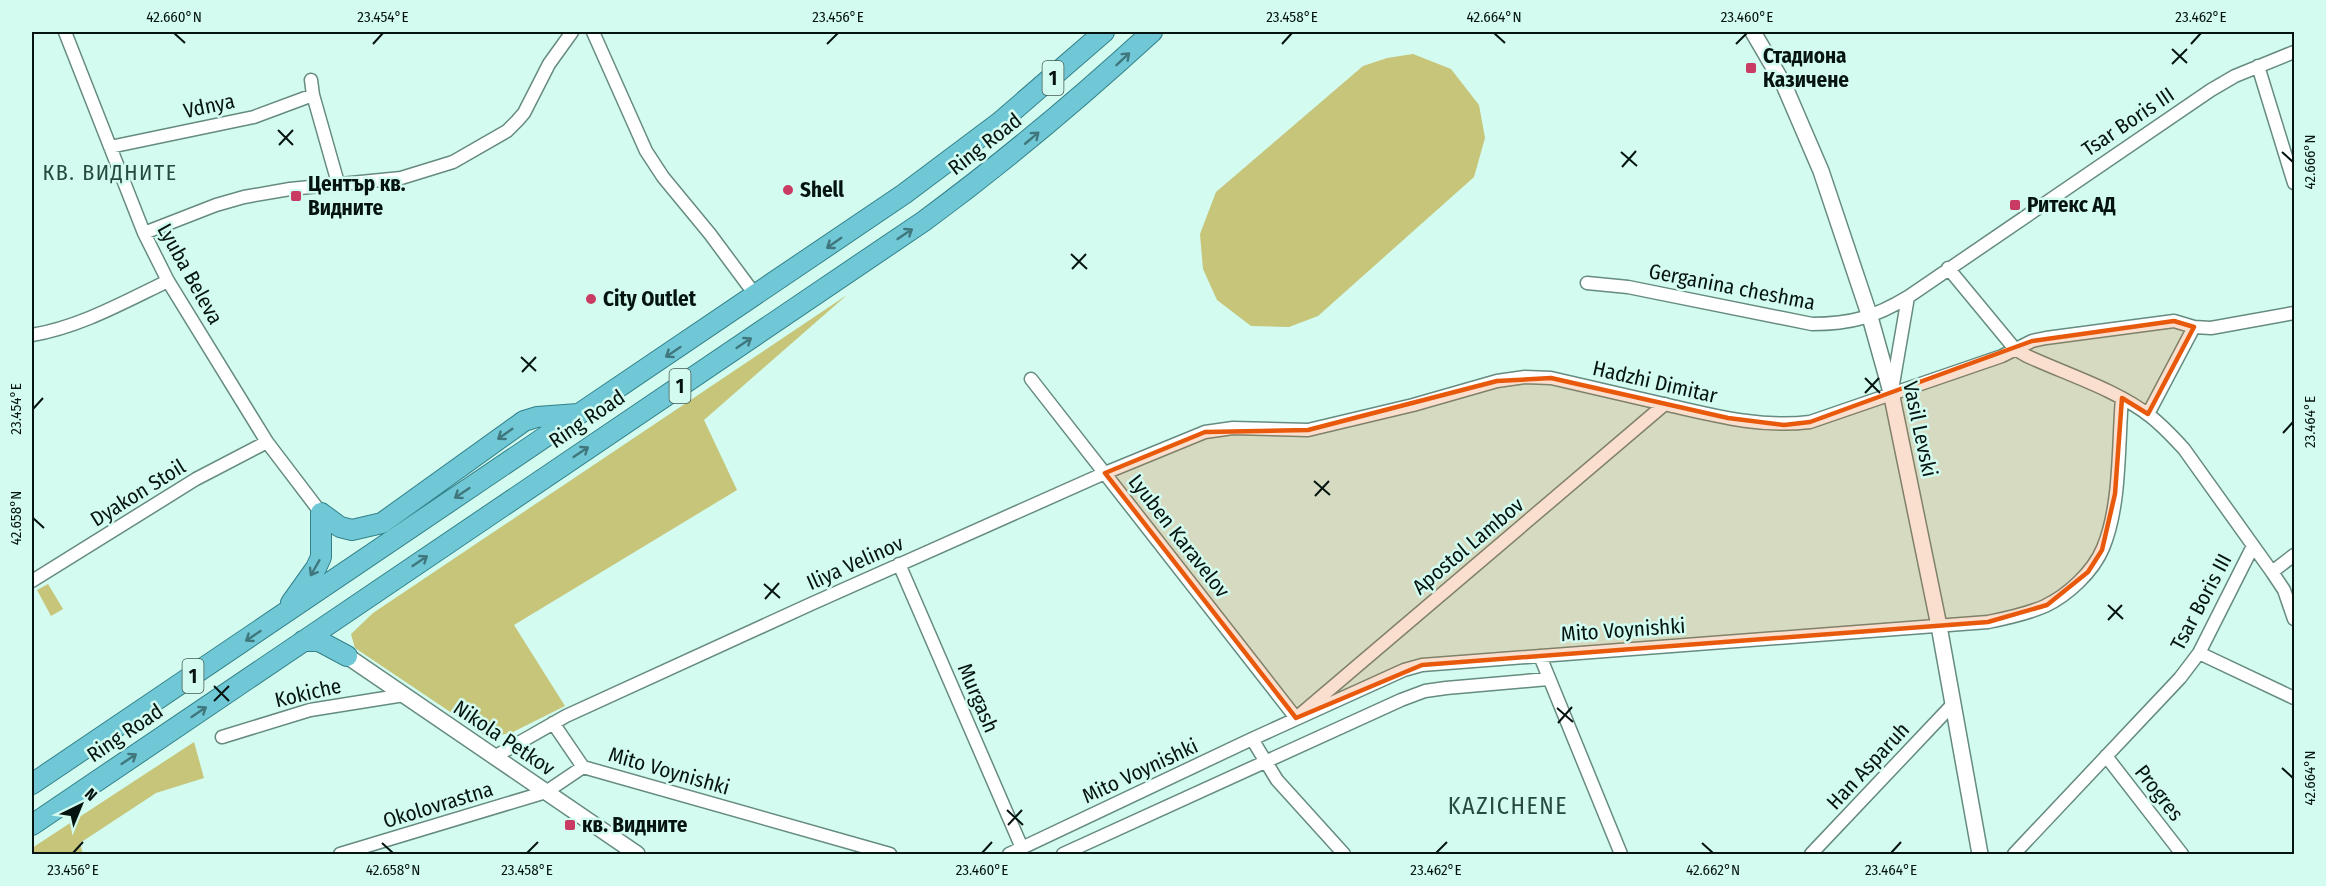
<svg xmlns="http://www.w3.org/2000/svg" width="2326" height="886" font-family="'Fira Sans Condensed',sans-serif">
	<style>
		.grass { fill: #c6c579 }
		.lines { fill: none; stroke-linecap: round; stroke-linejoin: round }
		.minor-casing { stroke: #668b80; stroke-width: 15 }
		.tertiary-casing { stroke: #668b80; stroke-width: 18 }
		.trunk-casing { stroke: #33818a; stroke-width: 22 }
		.minor { stroke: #fff; stroke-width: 12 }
		.tertiary { stroke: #fff; stroke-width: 15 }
		.trunk { stroke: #70c8d6; stroke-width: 20 }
		.oneway { stroke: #40777d }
		.marked { fill: #e8590c; fill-opacity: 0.2; stroke: #e8590c; stroke-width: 4.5; stroke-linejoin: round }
		.ticks { fill: none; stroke: #051410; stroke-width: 2 }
		.poi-dot { fill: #ca3b64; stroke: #d3fbef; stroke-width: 2 }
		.labels { text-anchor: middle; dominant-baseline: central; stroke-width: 5; stroke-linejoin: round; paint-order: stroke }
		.shield { fill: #d3fbef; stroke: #435953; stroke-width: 1.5 }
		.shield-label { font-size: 20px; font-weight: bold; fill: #051410 }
		.poi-label { font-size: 21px; font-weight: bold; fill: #051410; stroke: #d3fbef; text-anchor: start }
		.street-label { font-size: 21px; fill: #051410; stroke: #d3fbef }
		.neighbourhood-label { font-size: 22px; letter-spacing: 1.5px; fill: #264a41; stroke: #d3fbef }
		.quarter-label { font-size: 24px; letter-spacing: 1.5px; fill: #264a41; stroke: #d3fbef }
		.neatline { fill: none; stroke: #051410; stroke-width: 2 }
		.ticks-label { font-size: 15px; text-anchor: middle; fill: #051410 }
	</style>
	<rect width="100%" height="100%" fill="#d3fbef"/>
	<!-- grass -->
	<path class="grass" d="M1413,54l38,15 28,36 6,33 -11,39 -156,139 -29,11 -38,-1 -34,-26 -14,-31 -3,-35 16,-42 147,-126 24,-8z
		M847,295l-143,125 33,70 -223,135 51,81 -52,26 -24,6 -134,-90 -4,-14 22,-21z
		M48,584l15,25 -12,7 -14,-26z
		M194,742l10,36 -48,15 -76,50 3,11h-51v-6z"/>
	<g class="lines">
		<defs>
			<path id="minor" d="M65,32l79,201 24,48 99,161 54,71
				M593,32l53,119 17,26 47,57 46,62
				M2258,66l36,117
				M311,80l2,15 25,88
				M110,147l144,-30 59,-22
				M144,233l72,-28 28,-8 46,-8 111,-11 52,-16 54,-31 10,-10 7,-8 25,-49 23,-32
				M1948,268l67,81 12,7c39,18 90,34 123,60 13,10 23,21 34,33l88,123 12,18 10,29
				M1587,283l41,4 184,37c39,0 63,-7 96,-27l303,-207 24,-14 59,-24
				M32,335c48,-8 92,-33 136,-54
				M1031,379l265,339 369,-314
				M1892,390l16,-93
				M2148,414l46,-87
				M899,564l123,284
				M2272,572l22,-17
				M32,581l164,-102 71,-37
				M2199,653l95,45
				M1540,656l81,198
				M553,723l30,44
				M222,737l88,-27 94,-15
				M1252,739l25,41 67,74
				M2106,756l76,98
				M494,757l72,-41 245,-112 294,-131 100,-41 28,-4 75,2 105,-25 84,-24 28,-4 26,1c39,9 78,18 117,27 48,11 93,23 142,17l192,-66 30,-15 14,-3 128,-17 20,6 17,1 83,-15
				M340,854l206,-62 37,-25 307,87
				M1009,854l243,-115 152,-69 18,-5 566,-43c20,-4 39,-8 57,-16 23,-11 48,-34 58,-58 18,-43 15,-103 19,-150
				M1063,854l338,-154 24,-9 21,-3 102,-9
				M1811,854l142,-150
				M2014,854l166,-176 19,-25 54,-107"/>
			<path id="tertiary" d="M1753,32l31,53 37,86 49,146 21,75 48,234 41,228
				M347,656l290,198"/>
			<path id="trunk" d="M321,513l19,14 12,3 30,-7 142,-102 13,-4 41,-3
				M291,603l25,-35 5,-11v-44
				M303,641h16l28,15
				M32,784l872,-590 96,-72 104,-90
				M32,825l892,-604c80,-59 155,-122 228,-189"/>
		</defs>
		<!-- minor casing -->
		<use href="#minor" class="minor-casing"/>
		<!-- tertiary casing -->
		<use href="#tertiary" class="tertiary-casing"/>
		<!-- trunk casing -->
		<use href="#trunk" class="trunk-casing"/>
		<!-- minor -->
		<use href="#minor" class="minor"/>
		<!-- tertiary -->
		<use href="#tertiary" class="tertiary"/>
		<!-- trunk -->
		<use href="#trunk" class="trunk"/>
	</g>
	<!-- one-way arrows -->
	<defs><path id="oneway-shaft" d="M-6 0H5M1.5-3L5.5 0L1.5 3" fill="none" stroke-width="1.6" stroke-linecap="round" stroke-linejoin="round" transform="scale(1.5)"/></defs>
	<g class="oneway">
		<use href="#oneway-shaft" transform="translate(1123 59) rotate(-43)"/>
		<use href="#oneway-shaft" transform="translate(1032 138) rotate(-40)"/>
		<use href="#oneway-shaft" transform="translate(905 234) rotate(-34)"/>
		<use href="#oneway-shaft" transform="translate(834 243) rotate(145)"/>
		<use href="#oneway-shaft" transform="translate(744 343) rotate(-34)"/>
		<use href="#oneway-shaft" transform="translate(673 352) rotate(146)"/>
		<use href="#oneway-shaft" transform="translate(505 434) rotate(145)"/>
		<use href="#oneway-shaft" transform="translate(581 452) rotate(-34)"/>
		<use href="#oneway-shaft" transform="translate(462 493) rotate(146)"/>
		<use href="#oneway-shaft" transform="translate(420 561) rotate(-34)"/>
		<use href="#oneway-shaft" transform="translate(315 568) rotate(120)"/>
		<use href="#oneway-shaft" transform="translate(253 636) rotate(146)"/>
		<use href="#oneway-shaft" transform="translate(199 712) rotate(-34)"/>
		<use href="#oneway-shaft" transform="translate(129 759) rotate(-34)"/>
	</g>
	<!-- marked area -->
	<path class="marked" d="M2174,321l20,6 -46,87 -26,-16 -7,96 -13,56 -14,22 -41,33 -59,17 -566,43 -126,53 -191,-245 100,-41 103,-2 189,-49 54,-3 177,40 56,7 26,-3 222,-81z"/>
	<!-- ticks -->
	<path class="ticks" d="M174,33l11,10M1494,33l11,10M373,44l10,-11M827,44l11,-11M1282,44l10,-11M1736,44l11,-11M2191,44l10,-11M2172,49l15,14M2172,64l15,-15M278,130l15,15M279,145l14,-15M1621,152l16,14M2282,152l11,10M1622,167l14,-16M1071,254l16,15M1072,269l14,-15M521,357l15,14M522,372l14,-15M1865,378l15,15M1865,393l14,-15M33,409l10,-11M2283,433l10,-11M1314,481l16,14M1315,496l14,-15M33,518l11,10M764,584l16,14M765,599l14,-16M2108,605l15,14M2108,620l14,-15M214,686l15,15M214,701l15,-15M1557,708l16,14M1558,723l14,-16M2282,768l11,10M1007,810l16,15M1008,825l14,-15M382,843l11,10M1702,843l11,10M73,853l10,-11M527,853l11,-11M982,853l10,-11M1436,853l11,-11M1891,853l10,-11"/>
	<!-- markers -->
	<g class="poi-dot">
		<rect x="1745" y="62" width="12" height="12" rx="3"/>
		<circle cx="788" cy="190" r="6"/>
		<rect x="290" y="190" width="12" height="12" rx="3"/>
		<rect x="2009" y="199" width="12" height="12" rx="3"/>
		<circle cx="591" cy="299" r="6"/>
		<rect x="564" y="819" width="12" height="12" rx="3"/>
	</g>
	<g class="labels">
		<!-- shield labels -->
		<g class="shield">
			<rect x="1042.5" y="61" width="21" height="34" rx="4.5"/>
			<rect x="669.5" y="369" width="21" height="34" rx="4.5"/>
			<rect x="182.5" y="659" width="21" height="34" rx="4.5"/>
		</g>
		<g class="shield-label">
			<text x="1053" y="78">1</text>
			<text x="680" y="386">1</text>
			<text x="193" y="676">1</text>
		</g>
		<!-- poi labels -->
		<g class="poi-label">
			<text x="1763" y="56">Стадиона<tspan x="1763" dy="24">Казичене</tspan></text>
			<text x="308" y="184">Център кв.<tspan x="308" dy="24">Видните</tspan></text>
			<text x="800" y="190">Shell</text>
			<text x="2027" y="205">Ритекс АД</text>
			<text x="603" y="299">City Outlet</text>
			<text x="582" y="825">кв. Видните</text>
		</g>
		<!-- street labels -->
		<g class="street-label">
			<text transform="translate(209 106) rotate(-12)">Vdnya</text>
			<text transform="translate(2128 122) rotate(-34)">Tsar Boris III</text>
			<text transform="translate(985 144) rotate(-38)">Ring Road</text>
			<text transform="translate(190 274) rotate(61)">Lyuba Beleva</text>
			<text transform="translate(1732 287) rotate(11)">Gerganina cheshma</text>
			<text transform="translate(1655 382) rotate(13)">Hadzhi Dimitar</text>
			<text transform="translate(587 419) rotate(-34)">Ring Road</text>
			<text transform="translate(1920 429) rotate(78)">Vasil Levski</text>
			<text transform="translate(138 493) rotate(-32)">Dyakon Stoil</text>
			<text transform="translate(1179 536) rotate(52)">Lyuben Karavelov</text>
			<text transform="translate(1468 546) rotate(-40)">Apostol Lambov</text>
			<text transform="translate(855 563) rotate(-24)">Iliya Velinov</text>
			<text transform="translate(2201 602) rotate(-62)">Tsar Boris III</text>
			<text transform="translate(1623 630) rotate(-4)">Mito Voynishki</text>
			<text transform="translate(308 693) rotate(-13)">Kokiche</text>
			<text transform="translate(978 698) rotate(67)">Murgash</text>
			<text transform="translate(125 733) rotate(-34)">Ring Road</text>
			<text transform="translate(504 738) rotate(34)">Nikola Petkov</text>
			<text transform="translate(1868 766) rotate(-47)">Han Asparuh</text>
			<text transform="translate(669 771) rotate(16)">Mito Voynishki</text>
			<text transform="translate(1140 771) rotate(-25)">Mito Voynishki</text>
			<text transform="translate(2159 793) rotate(52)">Progres</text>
			<text transform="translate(438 805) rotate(-17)">Okolovrastna</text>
		</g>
		<!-- neighbourhood labels -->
		<g class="neighbourhood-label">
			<text x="110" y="172">КВ. ВИДНИТЕ</text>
		</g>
		<!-- quarter labels -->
		<g class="quarter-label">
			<text x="1508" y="806">KAZICHENE</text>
		</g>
	</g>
	<!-- border -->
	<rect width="2326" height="886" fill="none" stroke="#d3fbef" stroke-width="66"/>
	<!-- north arrow -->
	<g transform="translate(81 805) rotate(43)" stroke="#d3fbef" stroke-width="4.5" paint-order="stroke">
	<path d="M0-4.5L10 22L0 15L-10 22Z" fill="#051410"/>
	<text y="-9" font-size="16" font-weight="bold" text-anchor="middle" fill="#051410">N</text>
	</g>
	<rect x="33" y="33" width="2260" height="820" class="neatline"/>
	<g class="ticks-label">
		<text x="174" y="22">42.660°N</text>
		<text x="383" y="22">23.454°E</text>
		<text x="838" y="22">23.456°E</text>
		<text x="1292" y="22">23.458°E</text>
		<text x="1494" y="22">42.664°N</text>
		<text x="1747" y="22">23.460°E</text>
		<text x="2201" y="22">23.462°E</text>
		<text transform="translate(2310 162) rotate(-90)" y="5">42.666°N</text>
		<text transform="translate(16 409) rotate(-90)" y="5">23.454°E</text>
		<text transform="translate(2310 422) rotate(-90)" y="5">23.464°E</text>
		<text transform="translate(16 518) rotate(-90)" y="5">42.658°N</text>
		<text transform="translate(2310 778) rotate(-90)" y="5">42.664°N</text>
		<text x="73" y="875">23.456°E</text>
		<text x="393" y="875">42.658°N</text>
		<text x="527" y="875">23.458°E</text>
		<text x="982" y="875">23.460°E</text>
		<text x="1436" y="875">23.462°E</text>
		<text x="1713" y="875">42.662°N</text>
		<text x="1891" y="875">23.464°E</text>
	</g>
</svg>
